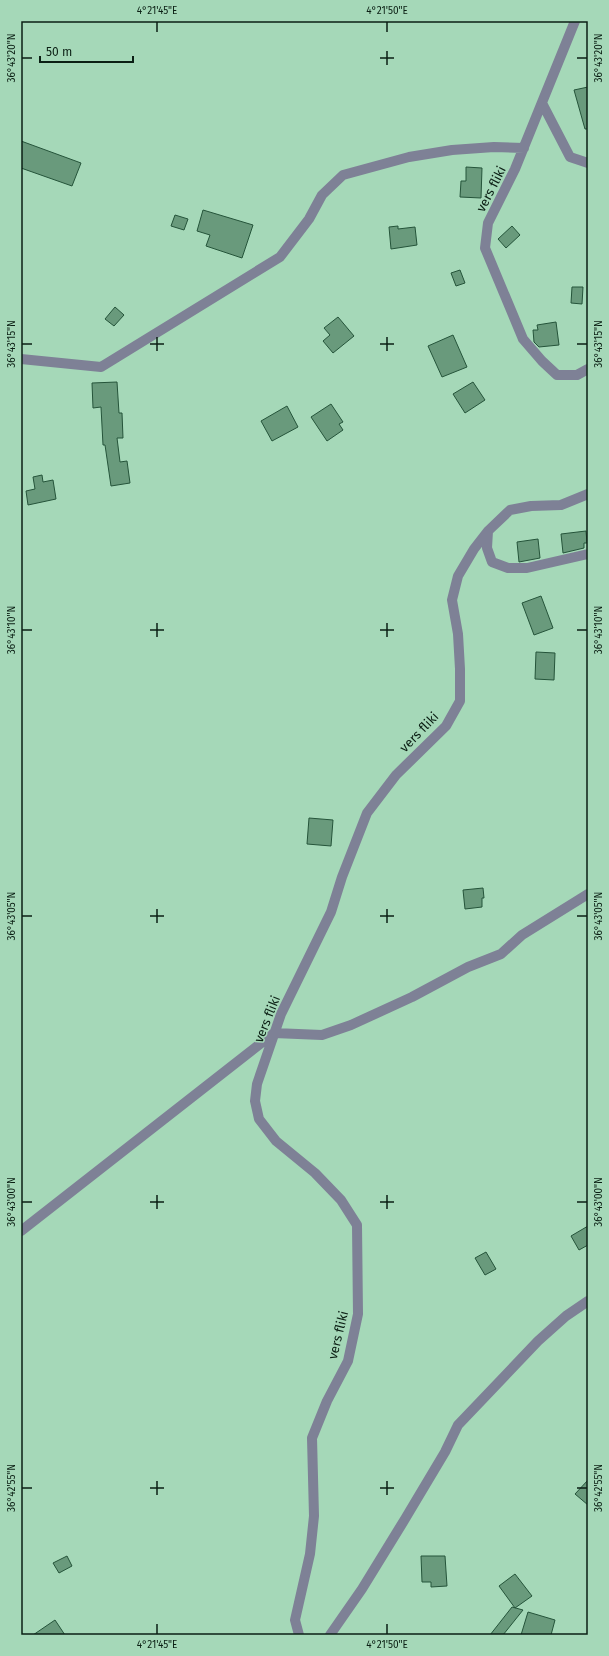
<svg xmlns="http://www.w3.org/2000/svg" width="609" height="1656" font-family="'Fira Sans',sans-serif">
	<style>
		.building { fill: #699a7c; stroke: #25543a }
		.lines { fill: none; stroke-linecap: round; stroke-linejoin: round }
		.minor { stroke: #7e8196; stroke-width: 10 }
		.ticks { fill: none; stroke: #0b1f14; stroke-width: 1.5 }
		.labels { text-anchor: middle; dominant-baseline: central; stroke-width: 3; stroke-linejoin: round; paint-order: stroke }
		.street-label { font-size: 13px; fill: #0b1f14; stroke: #a5d8b8 }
		.neatline { fill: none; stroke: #0b1f14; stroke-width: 1.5 }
		.ticks-label { font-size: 10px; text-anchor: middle; fill: #0b1f14 }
	</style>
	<rect width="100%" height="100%" fill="#a5d8b8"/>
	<!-- building -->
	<path class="building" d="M588,87v42h-3l-11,-39z
		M21,141l60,22 -9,23 -51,-18z
		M466,167l16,1 -1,30 -21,-1 1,-16h5z
		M203,210l50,15 -11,33 -36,-12 4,-11 -13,-4z
		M175,215l13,4 -4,11 -13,-4z
		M398,226v3l17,-2 2,18 -26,4 -2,-22z
		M512,226l8,9 -14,13 -8,-9z
		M460,270l5,13 -9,3 -5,-13z
		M572,287h11l-1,17 -11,-1z
		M115,307l9,8 -10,11 -9,-7z
		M338,317l16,19 -21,17 -10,-12 7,-6 -6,-7z
		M556,322l3,23 -20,2 -5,-5 -1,-12h5l-1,-5z
		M453,335l14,32 -25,10 -14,-31z
		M117,382l2,31h3l1,25h-6l3,24 7,-1 3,22 -19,3 -6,-41h-2l-2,-38 -8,1 -1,-25z
		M473,382l12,18 -20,13 -12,-19z
		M331,404l12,18 -4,2 4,6 -16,11 -16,-24z
		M287,406l11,21 -26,14 -11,-20z
		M42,475l1,7 10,-2 3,19 -28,6 -2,-14 9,-2 -2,-12z
		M586,531l1,12h-3v5l-21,5 -2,-19z
		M538,539l2,19 -21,4 -2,-20z
		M541,596l12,32 -19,7 -12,-32z
		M536,652l19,1 -1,27 -19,-1z
		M309,818l24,2 -2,26 -24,-2z
		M483,888l1,10h-2v9l-17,2 -2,-19z
		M588,1226v19l-9,5 -8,-14z
		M486,1252l10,17 -11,6 -10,-17z
		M588,1480v25l-13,-11z
		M67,1556l5,10 -13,7 -6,-10z
		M421,1556h24l2,30 -16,1v-5h-9z
		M515,1574l17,22 -17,12 -16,-22z
		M512,1607l11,3 -20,25h-13z
		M528,1612l27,8 -4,15h-30z
		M55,1620l10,15h-32z"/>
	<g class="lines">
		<!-- minor -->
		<path class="minor" d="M575,21l-60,148 -27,54 -3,25 38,91 19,22 15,14h20l11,-6
			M542,103l28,54 18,6
			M21,359l80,8 179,-110 29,-38 13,-24 21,-20 66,-18 43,-7 42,-3 30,1
			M488,531l-1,17 5,14 16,6h19l61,-14
			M21,1231l253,-198 48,2 29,-10 61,-28 56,-30 33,-13 21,-19 66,-41
			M299,1635l-4,-15 15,-66 4,-38 -2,-78 15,-37 21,-40 10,-47 -1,-89 -16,-25 -26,-27 -39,-32 -17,-22 -4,-18 2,-17 24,-70 50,-102 11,-35 25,-64 29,-38 50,-49 14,-25v-32l-2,-35 -6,-34 6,-24 16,-27 14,-18 22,-21 21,-4 30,-1 27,-11
			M330,1635l32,-46 43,-70 40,-67 13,-27 80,-84 28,-25 22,-15"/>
	</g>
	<!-- ticks -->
	<path class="ticks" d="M157,22v10M387,22v10M387,51v14M22,58h10M380,58h14M577,58h10M157,337v14M387,337v14M22,344h10M150,344h14M380,344h14M577,344h10M157,623v14M387,623v14M22,630h10M150,630h14M380,630h14M577,630h10M157,909v14M387,909v14M22,916h10M150,916h14M380,916h14M577,916h10M157,1195v14M387,1195v14M22,1202h10M150,1202h14M380,1202h14M577,1202h10M157,1481v14M387,1481v14M22,1488h10M150,1488h14M380,1488h14M577,1488h10M157,1624v10M387,1624v10"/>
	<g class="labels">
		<!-- street labels -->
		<g class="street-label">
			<text transform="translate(491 189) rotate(-63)">vers fliki</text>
			<text transform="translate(419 732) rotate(-46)">vers fliki</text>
			<text transform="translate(267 1019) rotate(-68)">vers fliki</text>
			<text transform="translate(338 1335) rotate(-76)">vers fliki</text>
		</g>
	</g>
	<!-- border -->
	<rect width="609" height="1656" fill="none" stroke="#a5d8b8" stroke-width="44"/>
	<!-- scale -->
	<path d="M40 56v6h93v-6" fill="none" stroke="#0b1f14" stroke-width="2"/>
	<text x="46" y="56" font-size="12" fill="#0b1f14" stroke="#a5d8b8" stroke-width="3" paint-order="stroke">50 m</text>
	<rect x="22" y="22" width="565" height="1612" class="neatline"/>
	<g class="ticks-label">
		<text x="157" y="14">4°21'45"E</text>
		<text x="387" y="14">4°21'50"E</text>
		<text transform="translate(11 58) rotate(-90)" y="4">36°43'20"N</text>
		<text transform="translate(598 58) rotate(-90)" y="4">36°43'20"N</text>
		<text transform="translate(11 344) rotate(-90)" y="4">36°43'15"N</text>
		<text transform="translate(598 344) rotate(-90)" y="4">36°43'15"N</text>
		<text transform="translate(11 630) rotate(-90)" y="4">36°43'10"N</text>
		<text transform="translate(598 630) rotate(-90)" y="4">36°43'10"N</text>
		<text transform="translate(11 916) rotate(-90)" y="4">36°43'05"N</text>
		<text transform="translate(598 916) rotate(-90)" y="4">36°43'05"N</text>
		<text transform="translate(11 1202) rotate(-90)" y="4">36°43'00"N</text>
		<text transform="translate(598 1202) rotate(-90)" y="4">36°43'00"N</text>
		<text transform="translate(11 1488) rotate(-90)" y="4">36°42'55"N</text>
		<text transform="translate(598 1488) rotate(-90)" y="4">36°42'55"N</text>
		<text x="157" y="1648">4°21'45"E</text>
		<text x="387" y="1648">4°21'50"E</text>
	</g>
</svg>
